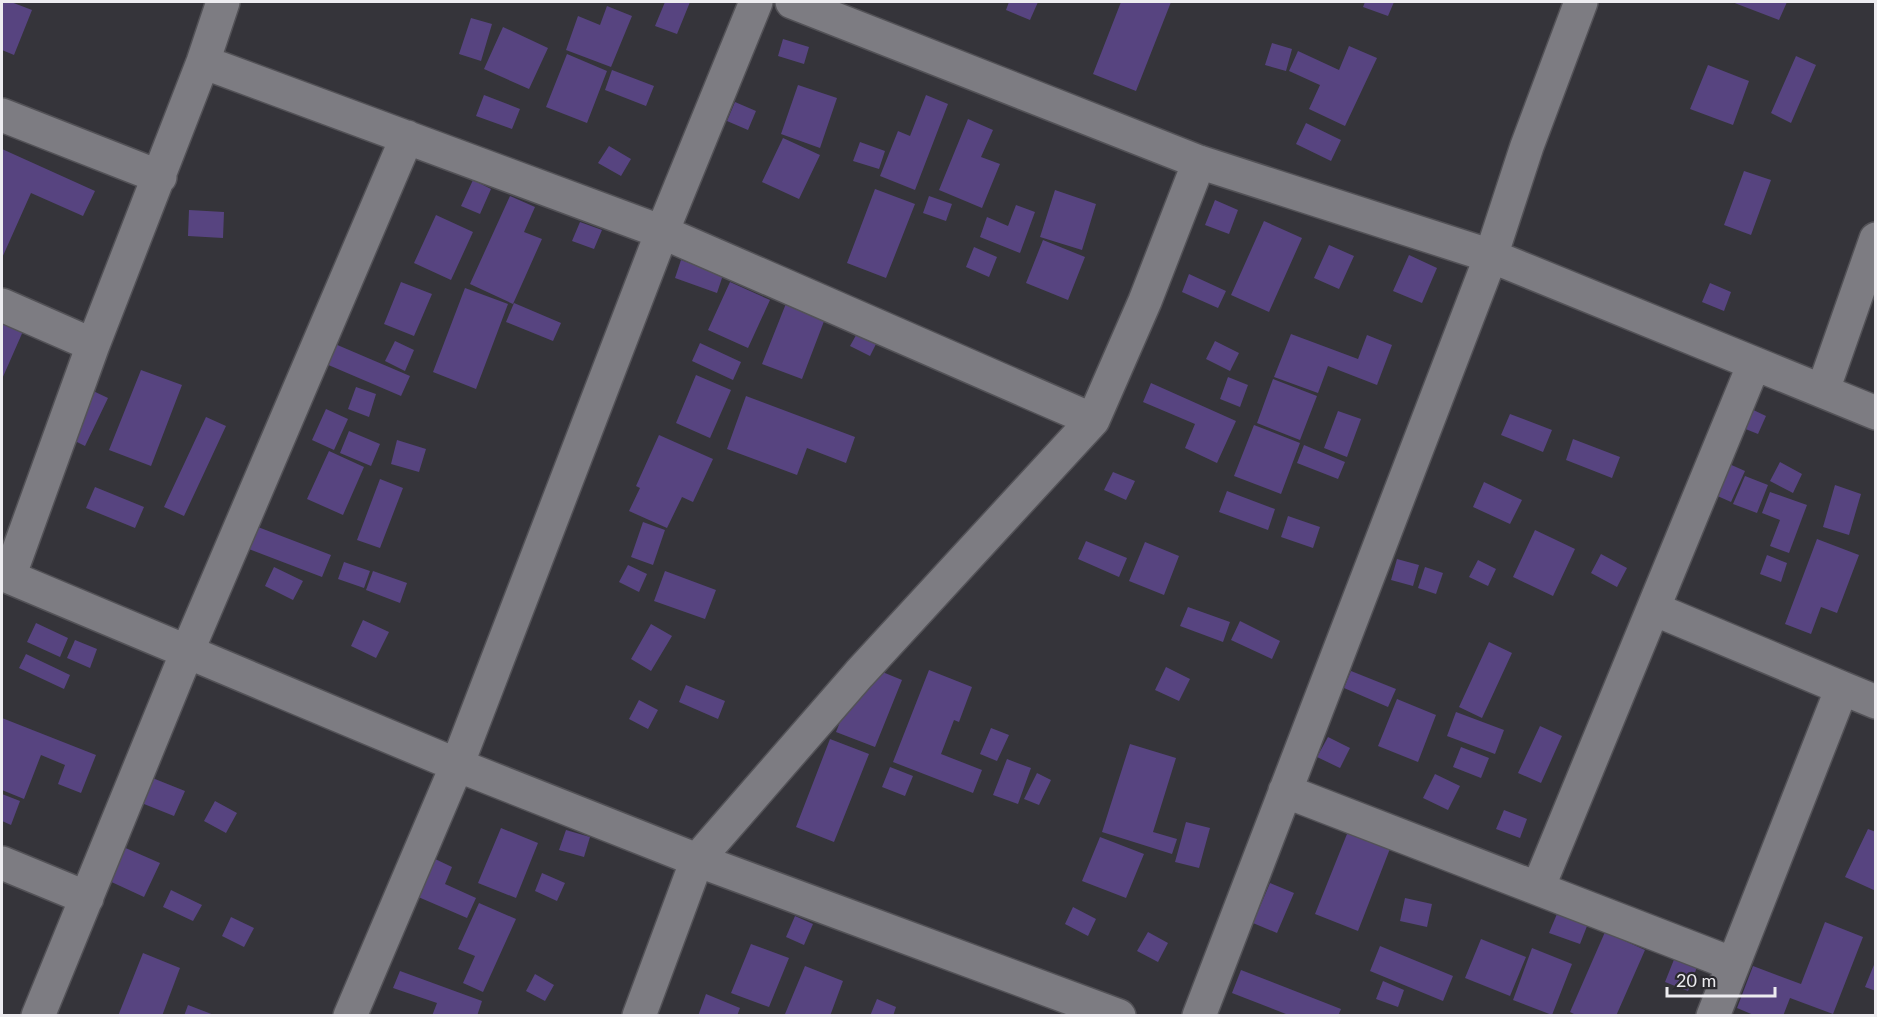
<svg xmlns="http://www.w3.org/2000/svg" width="1877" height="1017" font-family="Lato,sans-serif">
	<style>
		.building { fill: #574480 }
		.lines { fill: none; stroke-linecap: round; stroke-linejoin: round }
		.minor-casing { stroke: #535257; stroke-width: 36 }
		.minor { stroke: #7d7c82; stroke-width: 33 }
	</style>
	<rect width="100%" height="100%" fill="#35343a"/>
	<!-- building -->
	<path class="building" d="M2,2h9l21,8 -18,45 -12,-5z
		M665,2h25l-13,32 -22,-8z
		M1009,2h29l-8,18 -24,-10z
		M1121,2h50l-35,89 -43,-17z
		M1365,2h29l-6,14 -25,-9z
		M1732,2h55l-8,18z
		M607,6l25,10 -21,51 -45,-17 12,-34 22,9z
		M471,18l21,6 -11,37 -22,-7z
		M503,27l45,21 -19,41 -45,-20z
		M783,39l26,8 -5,17 -26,-8z
		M1272,43l20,6 -6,22 -21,-6z
		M1349,46l28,12 -32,68 -36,-17 11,-24 -31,-14 9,-20 41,19z
		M567,54l40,17 -20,52 -41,-16z
		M1796,56l20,9 -25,58 -20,-10z
		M1708,65l41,16 -16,44 -43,-16z
		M612,70l42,16 -8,20 -41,-16z
		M798,85l39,13 -17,50 -39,-14z
		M484,95l36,14 -8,20 -36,-13z
		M926,95l22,9 -33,86 -35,-14 18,-45 12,5z
		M735,102l21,9 -8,19 -21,-9z
		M968,119l25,11 -12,27 19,7 -18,44 -43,-18z
		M1306,123l35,17 -10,21 -35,-17z
		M783,138l37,17 -21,44 -37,-17z
		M860,142l25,9 -6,18 -26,-8z
		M609,146l22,13 -10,17 -23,-13z
		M2,149l93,42 -12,25 -52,-23 -29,65z
		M1744,171l27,9 -20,55 -27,-10z
		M473,180l18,9 -11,25 -19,-8z
		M875,189l40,15 -29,74 -39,-15z
		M1055,190l41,14 -14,46 -42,-13z
		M510,196l25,11 -11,25 18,7 -29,65 -43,-20z
		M929,196l23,8 -6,17 -23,-8z
		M1215,200l23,10 -9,24 -24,-9z
		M1016,205l19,7 -15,41 -40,-16 7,-20 21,9z
		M189,210l35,2 -1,26 -35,-2z
		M436,215l37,17 -22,48 -37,-17z
		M1264,221l38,17 -33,74 -38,-17z
		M580,222l22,8 -8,19 -22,-8z
		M1043,240l42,17 -17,43 -42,-17z
		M1329,245l25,11 -15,33 -25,-11z
		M974,247l23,10 -8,20 -23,-10z
		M1409,255l28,13 -15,35 -29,-12z
		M681,260l42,15 -6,18 -42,-15z
		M1189,274l37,17 -8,17 -36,-16z
		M401,282l31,12 -18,42 -30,-12z
		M730,282l40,18 -22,48 -40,-18z
		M1710,283l21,9 -7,19 -22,-9z
		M465,288l43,16 -32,85 -43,-17z
		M787,301l39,15 -24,63 -40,-15z
		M514,303l47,20 -8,18 -47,-19z
		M2,322l22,7 -22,50z
		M860,328l19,10 -9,18 -20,-10z
		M1291,334l67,25 9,-24 25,10 -15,40 -49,-19 -10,27 -44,-16z
		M321,338l89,38 -9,20 -89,-38z
		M395,341l19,9 -9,21 -20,-10z
		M1215,341l24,12 -9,18 -24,-12z
		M700,343l41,19 -8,18 -41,-19z
		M141,370l41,15 -31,81 -42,-16z
		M696,375l35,15 -21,48 -34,-15z
		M1228,377l20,8 -8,22 -20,-8z
		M1273,379l44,17 -17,44 -43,-17z
		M72,381l36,17 -23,48 -36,-18z
		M1151,383l85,38 -19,42 -32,-15 10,-24 -52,-22z
		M356,387l20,7 -7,23 -21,-8z
		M746,396l109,41 -9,26 -39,-15 -10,27 -70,-26z
		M1747,407l19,9 -8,18 -20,-8z
		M326,409l22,10 -14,31 -22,-10z
		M1338,411l23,8 -14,38 -23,-9z
		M1510,414l42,16 -9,22 -42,-17z
		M206,417l20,9 -42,90 -20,-9z
		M1254,425l46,18 -19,51 -47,-18z
		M349,431l31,13 -9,22 -31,-13z
		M659,435l54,24 -20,43 -11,-5 -15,31 -38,-17 11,-23 -4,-2z
		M1573,439l47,18 -8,21 -46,-18z
		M397,440l29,9 -7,23 -28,-8z
		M1304,445l41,17 -7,17 -41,-16z
		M329,451l35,16 -21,48 -36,-16z
		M1780,462l22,12 -9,19 -23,-12z
		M1727,463l18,8 -14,31 -18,-8z
		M1113,472l22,9 -9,19 -22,-10z
		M1745,476l23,9 -11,28 -24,-9z
		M380,479l23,9 -23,60 -23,-8z
		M1484,482l38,18 -12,24 -37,-17z
		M1835,485l26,9 -12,41 -26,-8z
		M95,487l49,20 -9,21 -49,-20z
		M1227,491l48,18 -7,21 -49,-18z
		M1770,492l37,13 -18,48 -19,-7 10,-26 -18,-7z
		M1288,516l32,11 -7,21 -32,-11z
		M242,521l89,34 -9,22 -89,-34z
		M643,522l22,8 -12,35 -22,-8z
		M1535,530l40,19 -22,47 -40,-19z
		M1817,539l42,16 -22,58 -16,-6 -10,27 -26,-10z
		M1086,541l41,17 -8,19 -41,-18z
		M1145,542l34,14 -15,39 -35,-14z
		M1601,554l26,14 -10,19 -26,-14z
		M1767,555l20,8 -6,19 -21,-8z
		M1397,559l22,6 -6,21 -22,-6z
		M1478,560l18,9 -8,17 -19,-9z
		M344,562l26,9 -6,17 -26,-9z
		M628,565l19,9 -8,18 -20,-10z
		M274,567l29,14 -10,19 -28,-14z
		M1425,567l18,6 -7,21 -18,-6z
		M373,571l34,12 -7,20 -34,-13z
		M665,571l51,19 -11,29 -51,-18z
		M1188,607l42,15 -7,20 -43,-16z
		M363,620l26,12 -13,26 -25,-12z
		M1240,621l40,20 -8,18 -41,-19z
		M36,623l32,15 -8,19 -33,-15z
		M651,624l21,12 -21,35 -20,-12z
		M75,640l22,9 -7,19 -23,-10z
		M1489,642l23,11 -30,65 -23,-11z
		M26,654l44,21 -6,14 -45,-21z
		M863,664l39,16 -27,67 -39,-15z
		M1166,667l24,12 -11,22 -24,-11z
		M929,670l43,17 -13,35 -5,-2 -13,34 41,16 -9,23 -80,-31z
		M1351,671l45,18 -8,18 -44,-19z
		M686,685l39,16 -7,18 -39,-17z
		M1397,699l39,16 -18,47 -40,-16z
		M639,700l19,10 -10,19 -19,-10z
		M1456,712l48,18 -9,24 -48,-18z
		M2,718l94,37 -15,38 -23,-9 7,-19 -24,-10 -17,44 -22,-9z
		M1540,726l22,10 -21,47 -23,-10z
		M991,728l18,7 -12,26 -17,-7z
		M1328,737l22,11 -10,20 -23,-11z
		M830,739l39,15 -35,88 -38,-15z
		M1130,744l46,14 -23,74 24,7 -5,15 -70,-22z
		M1461,747l28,11 -8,20 -28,-11z
		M1007,759l24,9 -13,36 -25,-9z
		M890,767l23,9 -8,20 -23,-9z
		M1037,773l14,7 -12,25 -15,-6z
		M1435,774l25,12 -12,24 -25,-12z
		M150,777l35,14 -11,25 -35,-14z
		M2,794l18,7 -9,24 -9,-4z
		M215,801l22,12 -11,20 -22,-12z
		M1504,810l23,9 -7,19 -24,-9z
		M1186,822l24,6 -11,40 -24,-6z
		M501,828l37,15 -22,55 -38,-15z
		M1349,829l42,17 -33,85 -43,-17z
		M1868,829l8,3v59l-31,-14z
		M566,830l24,7 -6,20 -25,-7z
		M1100,837l44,17 -18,44 -44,-17z
		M121,846l39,17 -16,34 -39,-18z
		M433,858l19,9 -7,17 31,14 -9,20 -51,-22z
		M542,873l23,10 -8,18 -22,-10z
		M1270,883l24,10 -17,40 -24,-10z
		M171,890l31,15 -9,16 -30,-14z
		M1405,898l27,6 -5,23 -27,-6z
		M479,903l37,16 -33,73 -20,-9 12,-27 -17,-7z
		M1073,907l23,12 -8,17 -23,-12z
		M1559,909l30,12 -9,23 -31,-11z
		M795,916l18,8 -9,21 -18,-8z
		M231,917l23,11 -10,19 -22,-11z
		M1825,922l38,15 -30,77 -43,-16 -7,18h-27l-19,-8 16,-42 48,18z
		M1148,932l20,11 -10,19 -21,-11z
		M1605,932l40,18 -29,66h-38l-8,-4z
		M1481,939l45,18 -16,39 -45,-18z
		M1681,942l22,9 -15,40 -23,-9z
		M751,944l38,14 -20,49 -38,-14z
		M1380,946l73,30 -10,25 -73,-30z
		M1532,948l40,16 -20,51 -39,-15z
		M143,953l37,15 -18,48h-44z
		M1876,960v31l-11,-4z
		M805,966l38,15 -13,35 -45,-2z
		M1241,970l100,39 -3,7h-47l-59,-23z
		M400,971l82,30 -5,15h-45l5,-13 -44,-15z
		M535,974l19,11 -9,16 -19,-10z
		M1383,981l21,9 -6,17 -22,-8z
		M706,994l34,14 -3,8h-39z
		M877,999l19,8 -3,9h-23z
		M188,1005l26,10v1h-30z"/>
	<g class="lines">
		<defs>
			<path id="minor" d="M792,2l407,160 292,94 36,-110 54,-144
				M203,62l459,170 431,188
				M2,115l158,62
				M2,305l91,40
				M1823,390l53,-151
				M2,574l455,191 240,95 422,156
				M9,577l84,-232 110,-283 20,-60
				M1654,609l188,79
				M1285,791l448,173
				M2,863l85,35
				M1538,888l216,-524
				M38,1016l149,-364 220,-515
				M350,1016l107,-251 205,-533 94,-230
				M639,1016l58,-156 162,-186 234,-254 52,-119 54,-139
				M1199,1016l292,-760 385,157
				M1713,1016l129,-328 34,14"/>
		</defs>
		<!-- minor casing -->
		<use href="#minor" class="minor-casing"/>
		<!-- minor -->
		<use href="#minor" class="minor"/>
	</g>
	<!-- border -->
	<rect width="1877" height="1017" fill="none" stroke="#edecf0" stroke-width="6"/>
	<!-- scale -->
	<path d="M1667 987v9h108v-9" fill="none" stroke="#edecf0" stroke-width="3"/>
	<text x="1676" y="987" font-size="18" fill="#edecf0" stroke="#2b2a2f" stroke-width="4.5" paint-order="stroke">20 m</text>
</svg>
